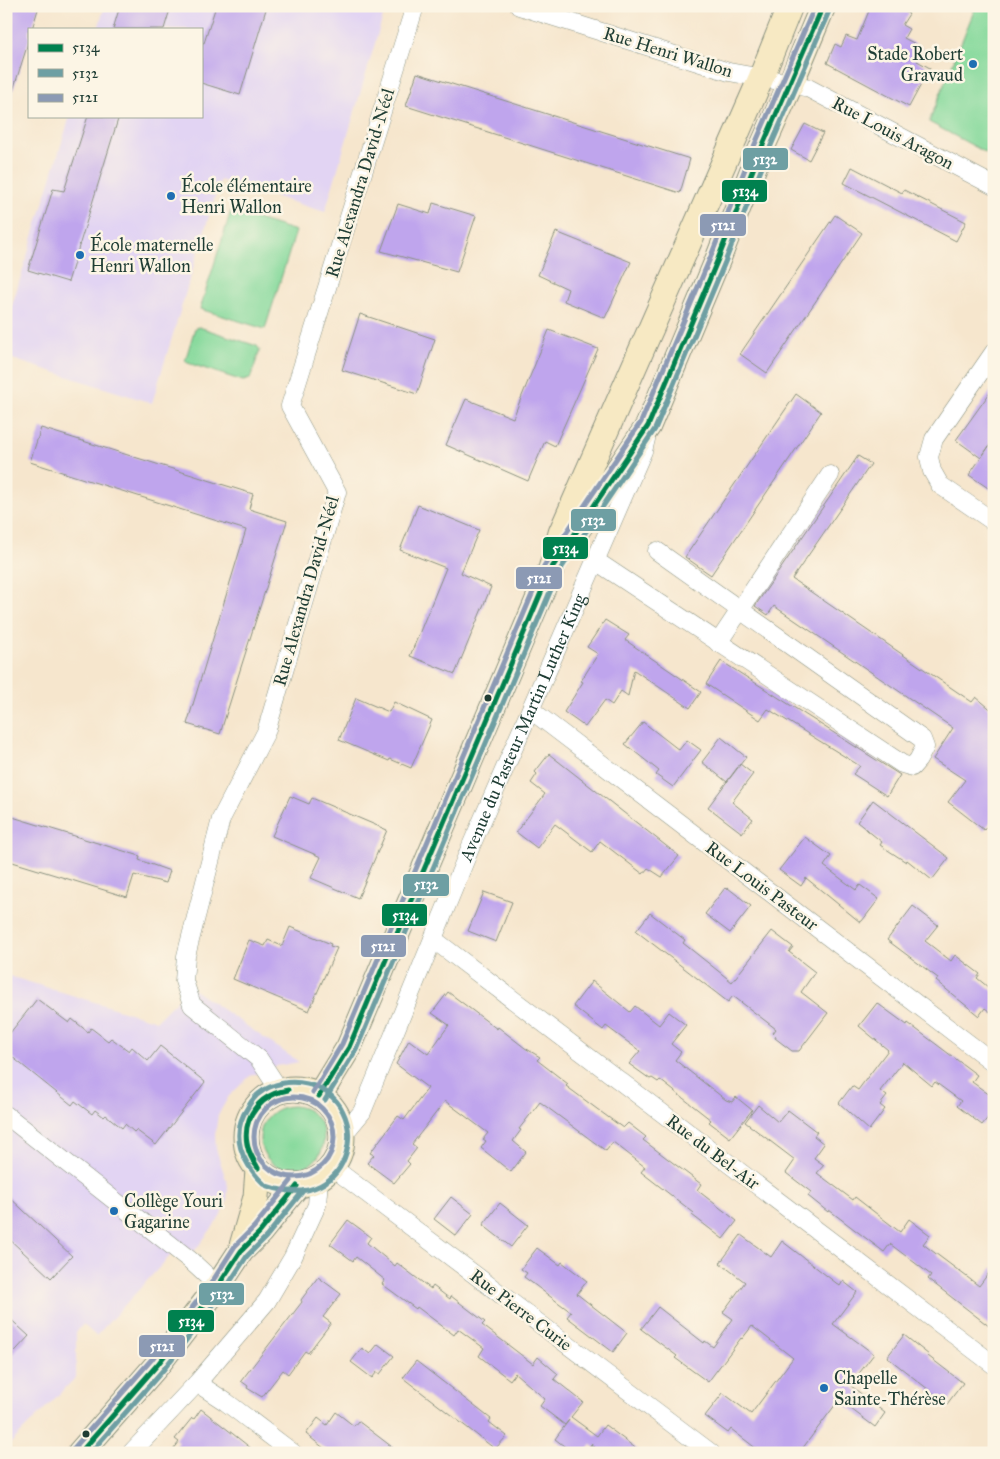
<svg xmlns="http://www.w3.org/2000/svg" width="1000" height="1459" font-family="'IM FELL Great Primer',serif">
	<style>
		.built { fill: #e2d4f3 }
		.green { fill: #85d99b; stroke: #528b68 }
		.building { fill: #bfa5ed }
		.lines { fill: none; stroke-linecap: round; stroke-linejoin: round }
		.street-casing { stroke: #8a9280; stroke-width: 19 }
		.secondary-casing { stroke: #8a9280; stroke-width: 27 }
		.street { stroke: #fff; stroke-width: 18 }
		.secondary { stroke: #f7e9c3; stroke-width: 25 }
		.bus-1-casing { stroke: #fcf5e5; stroke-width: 9 }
		.bus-2-casing { stroke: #fcf5e5; stroke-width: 9 }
		.bus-3-casing { stroke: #fcf5e5; stroke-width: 9 }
		.bus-1 { stroke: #00814f; stroke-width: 5 }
		.bus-2 { stroke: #6e9fa3; stroke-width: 5 }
		.bus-3 { stroke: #8c9ab4; stroke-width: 5 }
		.poi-dot { fill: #1f6fb2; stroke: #fcf5e5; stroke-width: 2 }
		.bus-dot { fill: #1f3d34; stroke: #fcf5e5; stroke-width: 2 }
		.labels { text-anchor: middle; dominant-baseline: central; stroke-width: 5; stroke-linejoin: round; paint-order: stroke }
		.street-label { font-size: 18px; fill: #1f3d34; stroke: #fcf5e5 }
		.poi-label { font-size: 18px; fill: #1f3d34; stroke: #fcf5e5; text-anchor: start }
		.line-badge { stroke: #fcf5e5; stroke-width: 2 }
		.badge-label { font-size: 14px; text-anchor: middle; font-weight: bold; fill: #fff }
	</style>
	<rect width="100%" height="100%" fill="#fcf5e5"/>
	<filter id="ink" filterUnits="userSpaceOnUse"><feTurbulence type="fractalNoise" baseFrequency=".02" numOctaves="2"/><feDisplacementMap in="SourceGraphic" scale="10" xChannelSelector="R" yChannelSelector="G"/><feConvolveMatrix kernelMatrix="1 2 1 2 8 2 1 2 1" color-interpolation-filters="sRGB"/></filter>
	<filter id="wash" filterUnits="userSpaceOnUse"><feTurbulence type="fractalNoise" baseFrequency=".0096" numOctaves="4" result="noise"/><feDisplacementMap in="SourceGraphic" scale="20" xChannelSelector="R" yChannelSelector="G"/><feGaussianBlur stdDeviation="1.12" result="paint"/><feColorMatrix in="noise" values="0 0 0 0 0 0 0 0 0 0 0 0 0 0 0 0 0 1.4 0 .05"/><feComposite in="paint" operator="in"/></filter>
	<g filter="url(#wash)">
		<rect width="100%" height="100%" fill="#f6e6cd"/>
		<!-- built -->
		<path class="built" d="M105,6h281l-61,206 -105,-32 -68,223 -146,-46v-32l64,-209h131v-87h-103z
			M6,975l150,46 34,-34 109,75 -22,4 -27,10 -21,20 -11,19 -3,20 1,14 12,37 -1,16 -9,18 -25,33 -12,-9 -85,92 -13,-12 -7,9v44l-70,71z"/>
		<!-- green -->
		<path class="green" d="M976,6h18v151l-65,-35z
			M231,211l65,20 -31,98 -65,-20z
			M199,327l58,19 3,4 -10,29 -7,2 -55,-18 -3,-2 10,-33z
			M260 1138a32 32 0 1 1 64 0a32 32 0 1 1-64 0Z"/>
		<g id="blocks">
			<!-- building -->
			<path class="building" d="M6,6h33l-7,23h-3v11l-19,60h-4z
				M120,6h51l-7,23h-51z
				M216,6h51l-27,89 -39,-12v-41l3,1z
				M871,6h24l14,8 -7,11 7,4 -5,9 19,10 -6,13 13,7 -21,39 -82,-44 8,-19 6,3 5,-11 11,4z
				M417,73l273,86 -10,34 -274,-87z
				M88,116h31l-51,166 -40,-12 25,-81 11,2z
				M805,124l18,9 -14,27 -18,-10z
				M852,167l50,26 2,-3 62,32 -10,19 -112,-58z
				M433,203l43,13 -19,56 -76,-21 17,-47 32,10z
				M835,215l27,18 -95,140 -27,-19z
				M556,232l75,30 -26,56 -41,-17 4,-12 -30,-14z
				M360,314l75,25 -18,55 -75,-24z
				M549,330l49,19 -43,97 -10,-5 -17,40 -82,-36 20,-46 47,19z
				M994,387v52l-13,19 -25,-18z
				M796,394l25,18 -110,163 -26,-18z
				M41,428l212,66 -4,15 38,12 -67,213 -33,-10 59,-194 -216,-68z
				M994,439v53l-25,-17z
				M858,456l13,8 -79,115 180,123 4,-5 18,15v106l-10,12 -36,-28 17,-22 -32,-21 20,-31 -179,-122 -6,9 -13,-9z
				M418,505l61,25 -18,43 30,14 -36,87 -45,-18 36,-88 -46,-18z
				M605,620l24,15 -4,5 76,52 -11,16 -56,-38 -6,26 -7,-5 -9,14 -7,-5 -20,27 -21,-15 19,-30 -2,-1 17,-27 -11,-7z
				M721,661l179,114 -13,21 -34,-22 7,-8 -92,-57 -8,11 -54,-36z
				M356,698l33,14 5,-10 38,18 -21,48 -21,-9 -1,2 -50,-21z
				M643,722l36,28 8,-10 14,10 -28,37 -17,-12 3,-4 -34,-27z
				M721,737l25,20 -19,25 -25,-20z
				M549,754l130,102 -17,21 -14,-9 -5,6 -43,-33 -8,11 -37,-28 -18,24 -21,-16 29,-38 -14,-11 6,-9 -2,-2z
				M740,764l13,10 -21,28 21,17 -11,14 -34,-26z
				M290,796l19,8 3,-6 75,32 -29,68 -47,-20 10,-21 -49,-21z
				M873,800l76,58 -17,22 -25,-20 -1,2 -26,-17 2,-3 -25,-20z
				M6,815l134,41 -1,4 31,11 -4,12 -32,-8 -7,22 -121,-37z
				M805,837l26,19 -7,10 32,24 4,-5 19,14 -17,22 -2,1 -54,-44 -5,8 -22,-16z
				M725,888l2,2 1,-2 23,18 -21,27 -25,-19z
				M484,892l28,10 -16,40 -28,-11z
				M913,906l25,19 -13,16 26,20 4,-6 25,19 -3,4 17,14v23l-9,-7 -6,8 -43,-35 2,-3 -51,-38z
				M650,913l35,27 -2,3 49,39 40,-51 21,16 -4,5 26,20 -14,20 27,21 -29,38h-7l-17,-13 1,-2 -3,-3 3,-4 -43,-33 -5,6 -92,-71z
				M290,927l41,17 -1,2 7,2 -28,63 -76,-32 16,-39 16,6 3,-6 14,6z
				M592,981l38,31 5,-6 24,19 10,-13 17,13 -15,19 10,8 -6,8 51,40 6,2 4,-5 16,13 -22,28 -21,-16 2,-2 -51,-40 -2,2 -6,-4 -2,1 -21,-15 11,-13 -34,-25 -3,4 -30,-24z
				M448,992l49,37 1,-2 27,21 15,9 -3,3 31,24 -2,2 31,23 26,19 5,-5 18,14 -3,3 58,44 -4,6 40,31 -14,18 -31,-24 2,-2 -53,-41 4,-5 -32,-25 -7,9 -66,-49 -21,27 2,1 -8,11 13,11 -15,20 -30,-24 5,-7 -3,-2 5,-6 -43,-32 -33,43 5,4 -10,13 3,3 -16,19 -27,-20 7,-8 -4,-2 28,-37 6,4 24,-32 -32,-24 13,-24 19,14 21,-29 -17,-12z
				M37,999l32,24 3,-4 16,13 3,-4 17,13 3,-3 18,13 3,-4 16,14 12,-15 45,36 -49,63 -20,-15 -2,2 -9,-8 -3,4 -16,-13 -2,2 -9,-7 -3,4 -17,-13 -3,4 -66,-53v-14z
				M877,1003l30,22 1,-2 69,52 -5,7 22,16v12l-12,15 -25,-19 4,-5 -26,-19 -3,4 -29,-24 -23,29 7,5 -7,9 5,4 -16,21 -30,-27 13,-17 6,4 30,-40 -29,-24z
				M758,1105l20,17 10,-12 29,22 -3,4 10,8 -10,14 10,7 -7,8 36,27 2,-3 45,35 9,-13 21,16 -7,9 56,42 15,-20v64l-66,-51 3,-4 -41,-31 -6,8 -55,-42 -1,2 -20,-16 3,-4 -25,-19 9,-13 -50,-38z
				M6,1194l66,62 -21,22 -45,-42z
				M451,1197l22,17 -17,22 -22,-17z
				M500,1203l28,22 -17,22 -28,-22z
				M348,1220l23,17 -4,6 28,23 2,-3 34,26 2,-3 17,13 1,-3 34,26 -3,3 51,39 5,-7 20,17 -4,5 29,23 -12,15 26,19 8,-11 37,28h-40l-11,-8 1,-2 -7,10h-12l-18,-14 14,-19 -4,5 -25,-19 5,-7 -30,-26 -5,7 -31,-24 5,-8 -26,-19 -4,6 -37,-28 -1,2 -34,-25 3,-4 -29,-23 -3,4 -23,-17z
				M741,1235l30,22 11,-16 58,45 3,-5 14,11 -24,32 41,30 -24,31 35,28 -10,14 -36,-27 -40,53h-37l-31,-24 -3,4 -23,-17 18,-23 28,21 42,-56 -41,-32 -10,13 -1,-1 -33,44 -33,-24 2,-2 -36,-27 17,-22 46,36 1,-2 8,6 20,-28 -10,-7 22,-30 -25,-19z
				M537,1248l23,17 2,-3 25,19 -10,13 50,39 -14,19 -46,-35 4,-5 -47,-35 3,-4 -6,-4z
				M318,1277l23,17 -18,23 8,6 -23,30 -3,-2 -17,23 -5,-4 -21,27 -15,-9 1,-2 -7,-5 61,-79 -1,-2z
				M6,1315l23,21 -23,25z
				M904,1335l25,20 -1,1 35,27 -16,21 -60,-47z
				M378,1344l16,12 -14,18 -3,-2 -5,6 -21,-16 11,-14 8,6z
				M416,1361l75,58 -2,3 18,14 -12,13 -92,-71z
				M201,1409l27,21 29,23h-86l8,-11 -4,-3 17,-21 2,1z
				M336,1412l18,14 4,-5 42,32h-70l-24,-19 12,-16 9,7z"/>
		</g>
	</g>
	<g filter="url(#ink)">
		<use href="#blocks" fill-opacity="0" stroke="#8a9280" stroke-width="1"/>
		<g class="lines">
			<defs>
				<g id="street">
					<path d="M519,6l210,66 62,11 17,5 186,98"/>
					<path d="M994,352l-60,87 -5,18 3,14 8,14 54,37"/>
					<path d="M596,561l306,203 10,3 6,-7 7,-13 -3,-8 -265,-188"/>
					<path d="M718,643l112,-168"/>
					<path d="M531,710l463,353"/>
					<path d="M433,939l561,426"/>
					<path d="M280,1091l-21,-32 -67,-54 -8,-24 2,-25 35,-137 45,-87 71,-240 -47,-86 125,-400"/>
					<path d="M6,1115l184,145 28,26"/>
					<path id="s1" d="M342,1136l20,-24 109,-266 172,-395 3,-12"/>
					<path d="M332,1167l379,286"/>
					<path d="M197,1383l29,19 67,51"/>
					<path d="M131,1453l66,-70 70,-82 26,-44 24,-52 2,-26"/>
				</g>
				<path id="secondary" d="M569,542l79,-116 70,-167 41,-105 32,-71 32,-77
					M246 1137a48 48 0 1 1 96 0a48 48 0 1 1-96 0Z
					M319,1096l30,-49 202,-478 10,-36 200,-455 29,-72
					M242,1246l14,-49 2,-27
					M80,1453l78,-89 60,-78 23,-35 19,-19 37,-46"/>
			</defs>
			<!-- street casing -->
			<use href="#street" class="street-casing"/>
			<!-- secondary casing -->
			<use href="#secondary" class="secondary-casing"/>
			<!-- street -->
			<use href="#street" class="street"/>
			<!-- secondary -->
			<use href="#secondary" class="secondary"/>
			<defs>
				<path id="bus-1" d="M319,1096l30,-49 202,-478 97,-143 70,-167 41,-105 64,-148
					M258,1168c-24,-30 -10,-73 30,-78
					M258,1168c-4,-8 -10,-16 -11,-25 -5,-26 16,-49 41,-53
					M80,1453l78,-89 60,-78 23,-35 19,-19 37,-46"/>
				<path id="bus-2" d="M325,1100l31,-50 202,-477 97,-144 70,-167 41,-105 64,-148
					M264,1184c-22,-21 -35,-49 -16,-77 5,-9 12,-16 22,-20 12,-5 25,-6 37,-3 70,16 48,133 -40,102
					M90,1453l74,-84 60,-78 23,-35 19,-19 37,-46"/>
				<path id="bus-3" d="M313,1092l29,-48 202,-478 97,-144 70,-166 41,-105 63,-145
					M254 1137a40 40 0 1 1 80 0a40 40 0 1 1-80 0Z
					M74,1448l78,-89 60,-77 23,-36 19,-19 37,-46"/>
			</defs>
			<!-- bus-1 casing -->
			<use href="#bus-1" class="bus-1-casing"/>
			<!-- bus-2 casing -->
			<use href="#bus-2" class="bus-2-casing"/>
			<!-- bus-3 casing -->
			<use href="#bus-3" class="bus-3-casing"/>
			<!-- bus-1 -->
			<use href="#bus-1" class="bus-1"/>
			<!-- bus-2 -->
			<use href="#bus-2" class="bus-2"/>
			<!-- bus-3 -->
			<use href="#bus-3" class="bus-3"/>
		</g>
	</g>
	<!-- markers -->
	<g class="poi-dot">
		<circle cx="973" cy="64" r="5"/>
		<circle cx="171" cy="196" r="5"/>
		<circle cx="80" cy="255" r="5"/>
		<circle cx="114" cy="1211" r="5"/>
		<circle cx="824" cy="1388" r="5"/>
	</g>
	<g class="bus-dot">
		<circle cx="488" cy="698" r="4.5"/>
		<circle cx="86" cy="1434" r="4.5"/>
	</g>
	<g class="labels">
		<!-- street labels -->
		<g class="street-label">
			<text transform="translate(668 52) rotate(17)">Rue Henri Wallon</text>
			<text transform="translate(893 133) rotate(28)">Rue Louis Aragon</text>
			<text transform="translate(360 183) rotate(-73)">Rue Alexandra David-Néel</text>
			<text transform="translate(306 591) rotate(-74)">Rue Alexandra David-Néel</text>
			<text stroke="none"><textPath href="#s1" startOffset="448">Avenue du Pasteur Martin Luther King</textPath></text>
			<text transform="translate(762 886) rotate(37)">Rue Louis Pasteur</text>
			<text transform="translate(713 1152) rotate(37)">Rue du Bel-Air</text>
			<text transform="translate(521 1310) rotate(37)">Rue Pierre Curie</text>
		</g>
		<!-- poi labels -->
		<g class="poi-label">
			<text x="963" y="54" text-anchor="end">Stade Robert<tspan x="963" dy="21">Gravaud</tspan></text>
			<text x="181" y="186">École élémentaire<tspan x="181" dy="21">Henri Wallon</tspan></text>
			<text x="90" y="245">École maternelle<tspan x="90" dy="21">Henri Wallon</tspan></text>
			<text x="124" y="1201">Collège Youri<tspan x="124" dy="21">Gagarine</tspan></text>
			<text x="834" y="1378">Chapelle<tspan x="834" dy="21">Sainte-Thérèse</tspan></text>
		</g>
	</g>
	<g class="line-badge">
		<rect x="742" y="147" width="47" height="24" rx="5" fill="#6e9fa3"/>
		<rect x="721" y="179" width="47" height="24" rx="5" fill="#00814f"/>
		<rect x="699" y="213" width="48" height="24" rx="5" fill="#8c9ab4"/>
		<rect x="570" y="508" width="47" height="24" rx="5" fill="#6e9fa3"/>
		<rect x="542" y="536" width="47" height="24" rx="5" fill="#00814f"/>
		<rect x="515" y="566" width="48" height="24" rx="5" fill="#8c9ab4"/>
		<rect x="402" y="873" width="48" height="24" rx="5" fill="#6e9fa3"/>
		<rect x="381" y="903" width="47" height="24" rx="5" fill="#00814f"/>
		<rect x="360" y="934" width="47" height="24" rx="5" fill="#8c9ab4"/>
		<rect x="198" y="1282" width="47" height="24" rx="5" fill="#6e9fa3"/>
		<rect x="167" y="1309" width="48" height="24" rx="5" fill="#00814f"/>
		<rect x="138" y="1334" width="48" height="24" rx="5" fill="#8c9ab4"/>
	</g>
	<g class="badge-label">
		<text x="765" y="164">5132</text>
		<text x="745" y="196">5134</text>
		<text x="723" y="230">5121</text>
		<text x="593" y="525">5132</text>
		<text x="565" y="553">5134</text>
		<text x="539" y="583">5121</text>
		<text x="426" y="889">5132</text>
		<text x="405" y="920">5134</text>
		<text x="383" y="951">5121</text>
		<text x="222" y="1299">5132</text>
		<text x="191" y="1326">5134</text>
		<text x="162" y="1351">5121</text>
	</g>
	<!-- margin -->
	<rect width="1000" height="1459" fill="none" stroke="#fcf5e5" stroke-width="25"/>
	<!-- legend -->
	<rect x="28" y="28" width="175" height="90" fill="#fcf5e5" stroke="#a4ab9e"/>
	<rect x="38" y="44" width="25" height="8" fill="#00814f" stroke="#a4ab9e"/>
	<text x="72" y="52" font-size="15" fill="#1f3d34">5134</text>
	<rect x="38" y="69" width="25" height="8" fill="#6e9fa3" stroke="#a4ab9e"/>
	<text x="72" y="78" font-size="15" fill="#1f3d34">5132</text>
	<rect x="38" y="94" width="25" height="8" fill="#8c9ab4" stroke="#a4ab9e"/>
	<text x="72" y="102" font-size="15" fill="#1f3d34">5121</text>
</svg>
